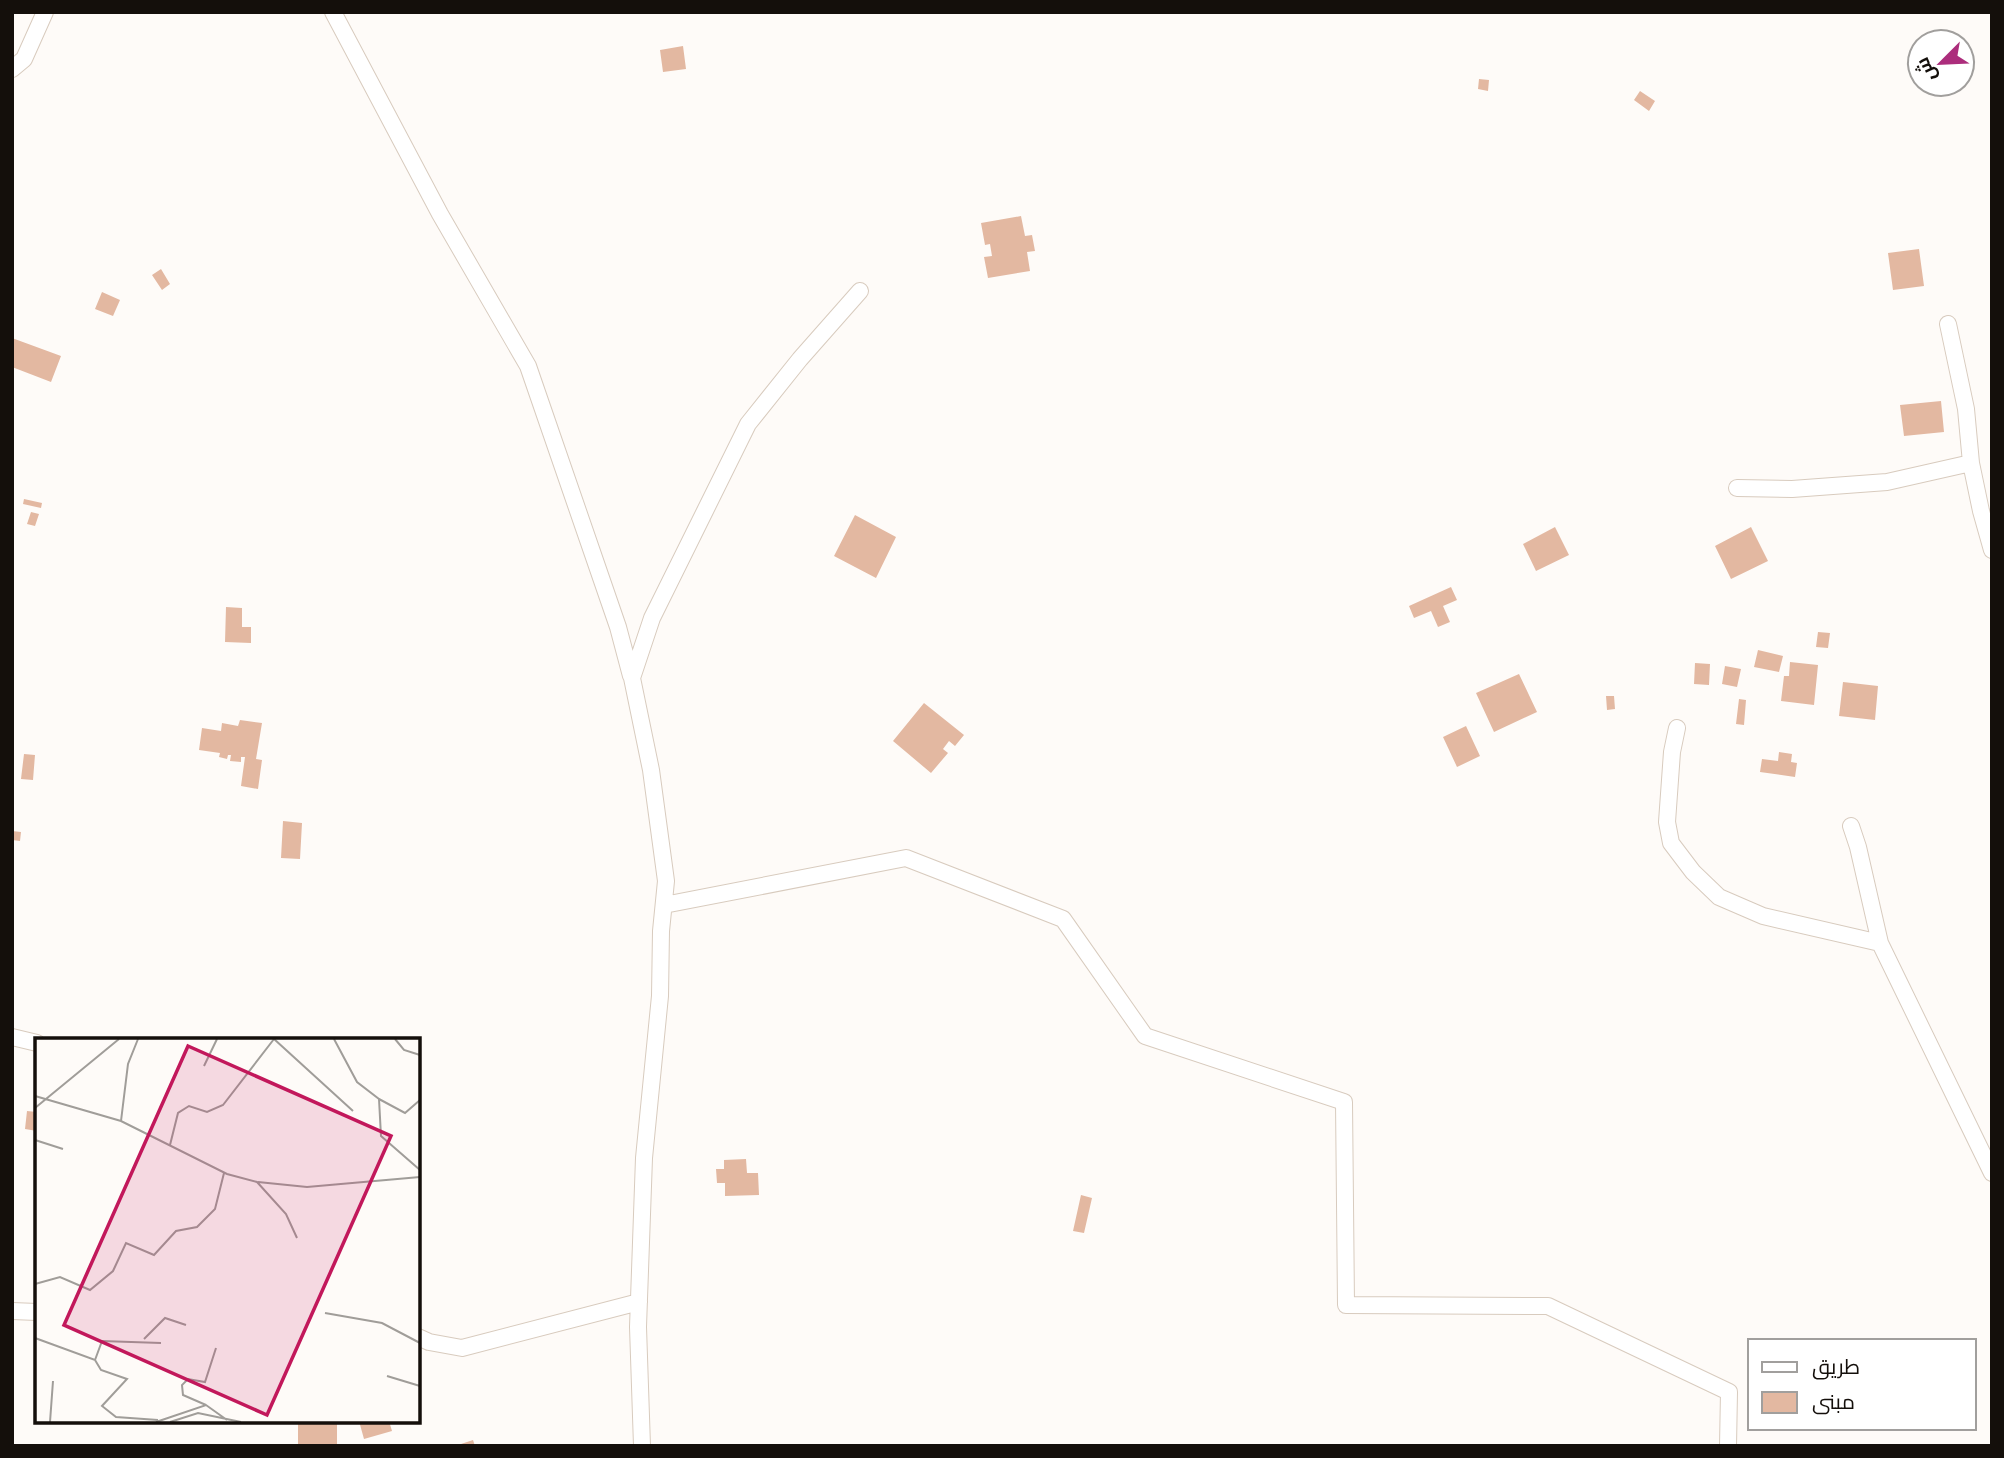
<svg xmlns="http://www.w3.org/2000/svg" width="2004" height="1458" font-family="'Space Grotesk',Cairo,sans-serif">
	<style>
		.building { fill: #e3b8a1 }
		.lines { fill: none; stroke-linecap: round; stroke-linejoin: round }
		.minor-casing { stroke: #d8cbbe; stroke-width: 18 }
		.minor { stroke: #fff; stroke-width: 16 }
		.inset-road { fill: none; stroke: #a09d99; stroke-width: 2 }
		.view { fill: #c2185b; fill-opacity: 0.15; stroke: #c2185b; stroke-width: 3.5 }
		.inset-edge { fill: none; stroke: #140f0b; stroke-width: 3.5 }
	</style>
	<rect width="100%" height="100%" fill="#fefbf8"/>
	<!-- building -->
	<path class="building" d="M683,46l3,23 -23,3 -3,-22z
		M1479,79l10,1 -1,11 -10,-2z
		M1640,91l15,10 -6,10 -15,-11z
		M1021,216l4,20 7,-1 3,16 -8,1 3,19 -42,7 -4,-21 8,-1 -2,-12 -5,1 -4,-22z
		M1919,249l5,37 -31,4 -5,-37z
		M161,269l9,15 -8,6 -10,-15z
		M102,292l18,8 -7,16 -18,-7z
		M12,338l49,18 -10,26 -39,-15z
		M1941,401l3,31 -40,4 -4,-31z
		M24,499l18,4 -1,5 -18,-4z
		M31,512l8,2 -4,12 -8,-2z
		M855,515l41,22 -20,41 -42,-22z
		M1555,527l14,28 -33,16 -13,-27z
		M1751,527l17,34 -37,18 -16,-33z
		M1451,587l6,13 -14,6 7,16 -12,5 -7,-16 -17,7 -5,-12z
		M226,607l16,1v19h9v16l-26,-1z
		M1818,632l12,1 -2,15 -12,-1z
		M1758,650l25,6 -4,16 -25,-5z
		M1790,662l28,3 -4,40 -33,-4 3,-25h5z
		M1695,663l15,1 -1,21 -15,-1z
		M1725,666l16,3 -4,18 -15,-3z
		M1519,674l18,38 -43,20 -18,-39z
		M1843,682l35,4 -3,34 -36,-4z
		M1606,696h8l1,13 -8,1z
		M1739,699l7,1 -2,25 -8,-1z
		M924,703l40,32 -9,11 -6,-5 -6,8 5,4 -17,20 -38,-32z
		M240,720l22,3 -6,36 6,1 -4,29 -17,-3 4,-29h-4v5l-11,-1 1,-6h-3l-1,4 -8,-2 1,-4 -21,-3 3,-22 19,3 1,-8 16,3z
		M1466,726l14,30 -23,11 -14,-30z
		M1779,752l13,2 -1,8 6,1 -2,14 -35,-5 2,-13 16,2z
		M24,754l11,1 -2,25 -12,-1z
		M283,821l19,2 -2,36 -19,-1z
		M12,831l9,1 -1,9 -8,-1z
		M27,1111l10,1v19l-12,-2z
		M746,1159l1,14h11l1,22 -34,1v-13h-8l-1,-14h8v-9z
		M1081,1195l11,3 -8,35 -11,-2z
		M298,1421h39v25h-39z
		M359,1421h30l3,10 -28,8z
		M473,1440l2,6h-17v-1z"/>
	<g class="lines">
		<defs>
			<path id="minor" d="M333,12l107,202 88,152 90,261 13,49
				M12,69l12,-10 21,-47
				M1948,324l18,85 5,54
				M1737,488l55,1 95,-7 84,-19 10,48 11,39
				M1677,728l-5,24 -5,70 4,21 22,29 26,25 44,19 117,27
				M1851,826l7,21 22,96 112,230
				M664,905l242,-47 157,61 82,117 199,66 2,203 202,1 181,86 -1,54
				M12,1037l25,6
				M12,1311l25,1
				M418,1337l11,5 33,6 177,-46
				M642,1446l-4,-119 6,-169 16,-162 1,-65 5,-50 -15,-111 -19,-92 20,-60 96,-194 52,-65 60,-68"/>
		</defs>
		<!-- minor casing -->
		<use href="#minor" class="minor-casing"/>
		<!-- minor -->
		<use href="#minor" class="minor"/>
	</g>
	<!-- overview -->
	<g transform="translate(35 1038)">
		<rect width="385" height="385" fill="#fefbf8"/>
		<path class="inset-road" d="M239,1l79,72M299,1l23,43 22,17 2,37 39,34M360,1l9,11 16,5M169,28l13,-27M0,58l86,25 106,53 30,8 29,32 11,24M344,61l26,14 15,-13M0,70l84,-69M86,83l7,-57 10,-25M0,102l28,9M135,107l8,-32 11,-7 18,6 16,-7 51,-66M223,144l49,5 113,-10M0,246l25,-7 30,13 23,-19 13,-28 28,12 22,-24 21,-4 18,-18 9,-36M290,275l57,10 38,20M0,300l60,22 7,-19 59,2M109,301l21,-21 21,7M60,322l6,10 26,9 -25,27 14,11 42,3M352,338l33,10M171,367l-23,-10 -1,-10 6,-6 17,3 11,-34M15,384l3,-41M121,384l50,-17 21,15M135,384l28,-9 43,9"/>
		<path class="view" d="M153,8l203,90 -124,279 -203,-90z"/>
		<rect width="385" height="385" class="inset-edge"/>
	</g>
	<!-- border -->
	<rect width="2004" height="1458" fill="none" stroke="#140f0b" stroke-width="28"/>
	<!-- legend -->
	<rect x="1748" y="1339" width="228" height="91" fill="#ffffff" stroke="#a19f9d" stroke-width="2"/>
	<rect x="1762" y="1362" width="35" height="10" fill="#ffffff" stroke="#a19f9d" stroke-width="2"/>
	<text x="1812" y="1374" font-size="21" fill="#140f0b">طريق</text>
	<rect x="1762" y="1392" width="35" height="21" fill="#e3b8a1" stroke="#a19f9d" stroke-width="2"/>
	<text x="1812" y="1409" font-size="21" fill="#140f0b">مبنى</text>
	<!-- north arrow -->
	<g transform="translate(1941 63) rotate(246)"><circle r="33" fill="#ffffff" stroke="#a19f9d" stroke-width="2"/>
	<path d="M0-5L12 26L0 18L-12 26Z" fill="#ac2d7c"/>
	<text y="-10" font-size="19" font-weight="bold" text-anchor="middle" fill="#140f0b">ش</text>
	</g>
</svg>
